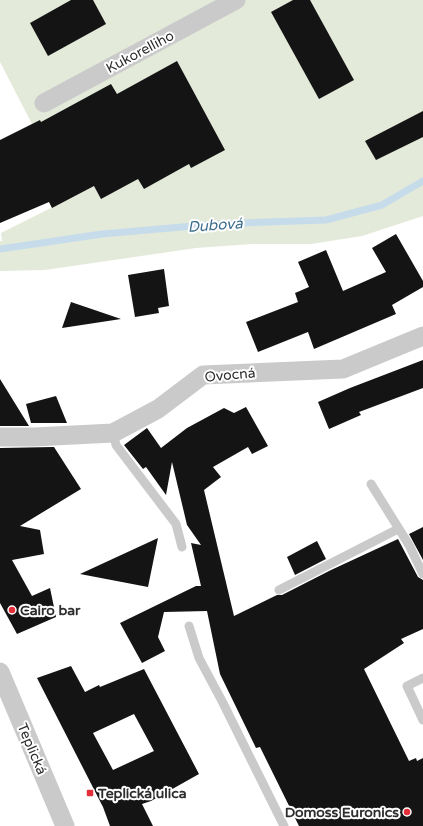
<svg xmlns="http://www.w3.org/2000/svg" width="423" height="826" font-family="'Varela Round',sans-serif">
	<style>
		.green { fill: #e3eada }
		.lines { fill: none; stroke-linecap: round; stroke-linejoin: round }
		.stream { stroke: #c6dcea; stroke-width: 7 }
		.building { fill: #141414; fill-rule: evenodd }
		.service { stroke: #cacaca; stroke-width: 9 }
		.minor { stroke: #cacaca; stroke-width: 19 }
		.poi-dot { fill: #e32f3a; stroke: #fff; stroke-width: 1.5 }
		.labels { text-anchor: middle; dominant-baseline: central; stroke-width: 4; stroke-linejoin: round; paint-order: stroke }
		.street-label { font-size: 14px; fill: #2d2d2d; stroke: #fff }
		.poi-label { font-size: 14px; font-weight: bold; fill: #2d2d2d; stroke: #fff; text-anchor: start }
		.water-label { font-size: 15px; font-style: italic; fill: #3c6d8d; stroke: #fff }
	</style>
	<rect width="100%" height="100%" fill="#fff"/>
	<!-- green -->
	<path class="green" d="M0,0h423v216l-61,20 -51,8h-59l-56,4 -151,22 -45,1v-30h2l-1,-8 78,-39 -39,-74 -8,4 -32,-62z"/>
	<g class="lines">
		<!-- stream -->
		<path class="stream" d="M0,249l102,-15 114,-10 110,-4 56,-15 41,-24"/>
	</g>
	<!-- building -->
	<path class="building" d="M71,0h22l13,24 -58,32 -18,-33z
		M293,0h17l44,80 -35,19 -48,-87z
		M177,61l48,89 -34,18 -2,-4 -45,25 -6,-10 -37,20 -7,-13 -42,22 -3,-6 -49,21v-83l40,-20 1,2 70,-38 6,10z
		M423,111v26l-47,23 -11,-19z
		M396,234l27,47v6l-31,18 4,9 -82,35 -6,-17 -50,20 -12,-30 52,-20 -3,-9 14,-6 -11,-25 28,-12 17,41 43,-19 -14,-24z
		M164,269l5,37 -11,2 1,5 -24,4 -7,-42z
		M71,302l50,17 -59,9z
		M423,360v28l-64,24 2,3 -32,14 -11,-27 32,-14z
		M0,379l29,47h-29z
		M56,396l11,27h-36l-5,-19z
		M246,407l22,39 -16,8 -4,-7 -35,20 8,10 -17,13 30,126 43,-21h5l49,-25 67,-31 20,38 5,3v49l-22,10 3,4 -40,26 45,92 7,-3 1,3 6,-3v68h-124l-39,-79 -4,1 -36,-74 -13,-63 -43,1 -6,25 7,14 -23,12 -22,-40 76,-37h5l-10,-43 10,2 -14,-20 -15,-63 -6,33 -20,-28 -3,2 -19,-24 23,-17 14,20 26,-20 37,-20 10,5z
		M54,447l27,42 -61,37 20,4 4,24 -32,6 20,36 18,-8 6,29 -39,17 -17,-31v-155z
		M423,527v33l-14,-26z
		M158,538l-10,49 -68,-13z
		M317,541l9,18 -31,16 -8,-18z
		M71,666l14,26 14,-7 1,2 44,-18 55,105 -48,27 -9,3 11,22h-43l-7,-19 -66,-129zM134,714l20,37 -41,19 -20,-37z"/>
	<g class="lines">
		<!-- service -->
		<path class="service" d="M113,433l3,12 60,79 6,23
			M371,484l38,61 14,29
			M279,590l119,-61
			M189,626l10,32 24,45 61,123
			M423,678l-16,8 16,34"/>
		<!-- minor -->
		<path class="minor" d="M44,103l192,-103
			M0,437h34l79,-4 45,-24 45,-34 140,-6 80,-33
			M0,672l65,154"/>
	</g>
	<!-- markers -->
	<g class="poi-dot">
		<circle cx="12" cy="610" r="4"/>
		<rect x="86" y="789" width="8" height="8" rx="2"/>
		<circle cx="407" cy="812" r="4"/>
	</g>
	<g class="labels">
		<!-- street labels -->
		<g class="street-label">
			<text transform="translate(140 52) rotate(-28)">Kukorelliho</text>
			<text transform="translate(230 375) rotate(-5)">Ovocná</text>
			<text transform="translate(32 749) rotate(67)">Teplická</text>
		</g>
		<!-- poi labels -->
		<g class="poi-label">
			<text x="20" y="610">Cairo bar</text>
			<text x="98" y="793">Teplická ulica</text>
			<text x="399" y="812" text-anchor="end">Domoss Euronics</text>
		</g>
		<!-- water labels -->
		<g class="water-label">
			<text transform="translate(215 225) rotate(-4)">Dubová</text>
		</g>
	</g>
</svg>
